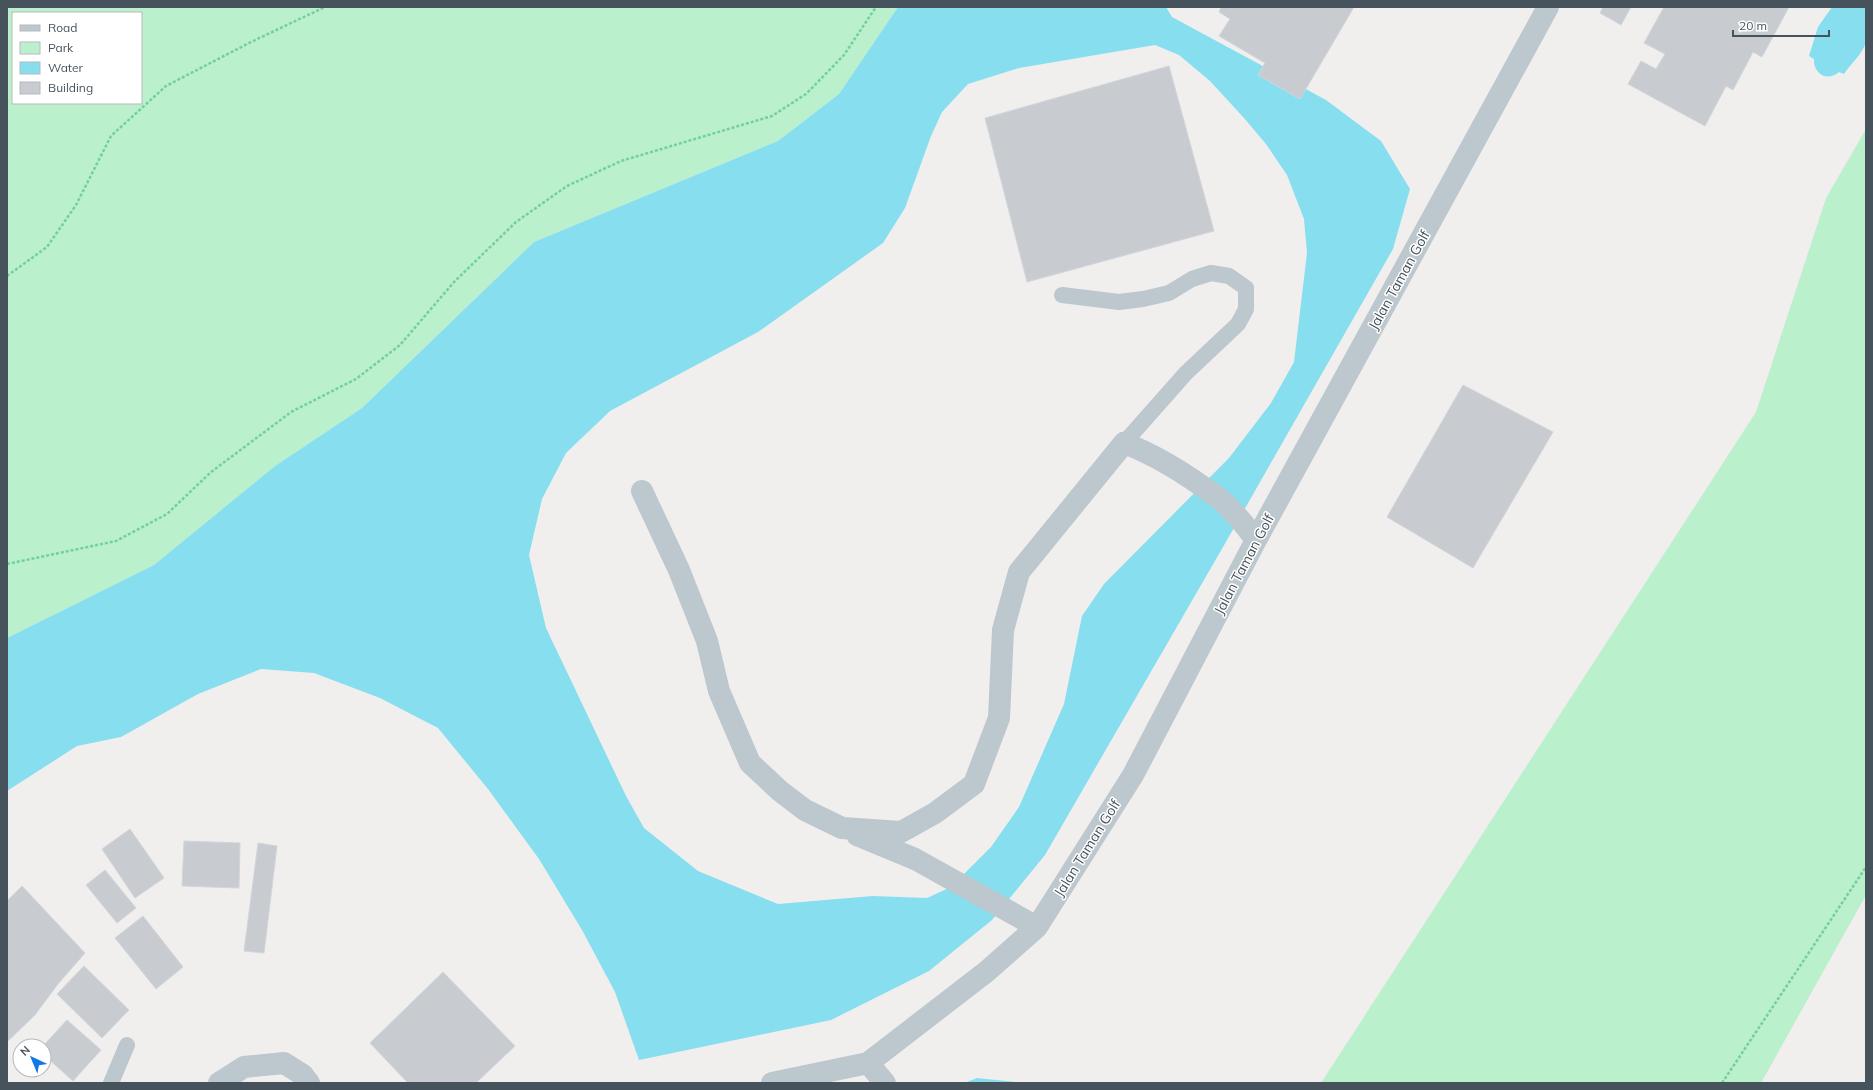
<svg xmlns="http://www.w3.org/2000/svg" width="1873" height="1090" font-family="Mulish,sans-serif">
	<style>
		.green { fill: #bbf0cd; fill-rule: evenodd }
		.water { fill: #87deef; fill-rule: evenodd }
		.building { fill: #c8ccd1; stroke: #d2d5da }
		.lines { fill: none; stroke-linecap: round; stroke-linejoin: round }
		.path { stroke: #72d09d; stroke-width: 2.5; stroke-dasharray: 3 2; stroke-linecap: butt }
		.lane { stroke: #bcc7ce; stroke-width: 16 }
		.street { stroke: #bcc7ce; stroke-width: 22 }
		.labels { text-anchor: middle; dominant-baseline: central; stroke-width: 3; stroke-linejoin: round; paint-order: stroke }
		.street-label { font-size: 14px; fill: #46535d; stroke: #fff }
	</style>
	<rect width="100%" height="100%" fill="#f1eeee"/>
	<!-- green -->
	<path class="green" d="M7,7h891l-59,87 -61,47 -244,101 -172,166 -87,58 -121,99 -147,73zM13,13h128v90h-128z
		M1866,129v766l-105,188h-440l435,-671 70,-214z"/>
	<!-- water -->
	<path class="water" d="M898,7h268l6,10 154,83 55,41 29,48 -17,60 -170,298 -178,308 -53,65 -63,51 -98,49 -192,40 -24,-68 -33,-62 -43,-71 -51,-70 -50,-61 -58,-30 -66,-25 -53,-4 -63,25 -77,43 -44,9 -70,45v-153l147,-73 121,-99 87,-58 172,-166 244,-101 61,-47zM1155,45l24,10 31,26 34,37 22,26 21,31 17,44 3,34 -13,109 -23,41 -42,55 -125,126 -22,32 -18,88 -45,103 -28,40 -40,40 -24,11 -54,-2 -95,8 -80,-33 -54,-43 -18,-32 -80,-168 -17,-73 13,-56 24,-46 44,-42 148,-79 125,-89 22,-35 26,-72 11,-24 26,-28 51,-16z
		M1832,7h34c0,10 3,25 0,35 -4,13 -15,21 -22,32l-5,-2c-11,10 -26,2 -25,-13l-5,-3 9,-29z
		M977,1078l47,5h-60z"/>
	<!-- building -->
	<path class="building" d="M1221,7h133l-54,92 -42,-24 7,-12 -46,-27 11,-17 -11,-7z
		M1603,7h28l-10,18 -21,-12z
		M1664,7h125l-27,50 -9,-5 -20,38 -7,-4 -21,40 -77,-42 13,-23 15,8 9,-15 -21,-11z
		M1169,66l45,165 -187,51 -42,-164z
		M1463,385l90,47 -80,136 -86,-51z
		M130,829l34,49 -29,20 -33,-49z
		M184,841l56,2 -1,45 -57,-2z
		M258,843l19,3 -13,107 -20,-2z
		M105,870l31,38 -19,15 -31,-38z
		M22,886l63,67 -27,31 -23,31 -28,27v-141z
		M143,916l40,51 -27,22 -41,-51z
		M84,966l45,44 -27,28 -45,-44z
		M443,972l72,74 -39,37h-68l-38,-40z
		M67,1020l34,30 -28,31 -29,-26 -1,-9z"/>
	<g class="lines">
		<!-- path -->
		<path class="path" d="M7,276l40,-29 29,-42 35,-69 55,-50 85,-44 74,-35
			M7,564l109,-23 51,-27 44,-42 80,-60 65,-33 44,-34 54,-63 62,-60 51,-36 54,-25 151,-45 34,-22 38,-39 32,-48
			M1722,1083l144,-216"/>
		<!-- lane -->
		<path class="lane" d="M1062,295l57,7 24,-3 26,-6 23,-14 19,-6 18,3 17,12v21l-8,15 -52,49 -62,70
			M111,1083l16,-38"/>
		<!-- street -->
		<path class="street" d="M642,491l37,79 28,71 12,50 31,72 30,28 25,19 37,18 59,4 34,-19 39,-29 25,-66 4,-88 16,-58 105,-129c32,12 65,33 93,54 15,11 28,28 39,43
			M857,835l58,24 122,68
			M868,1063l17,20
			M219,1083l25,-16 40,-4 19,12 6,8
			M772,1083l96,-20 118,-91 51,-45 96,-152 123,-235 292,-533"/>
	</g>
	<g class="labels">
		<!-- street labels -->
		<g class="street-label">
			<text transform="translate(1399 280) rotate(-61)">Jalan Taman Golf</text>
			<text transform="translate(1244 564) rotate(-62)">Jalan Taman Golf</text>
			<text transform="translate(1087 848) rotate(-58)">Jalan Taman Golf</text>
		</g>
	</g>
	<!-- border -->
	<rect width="1873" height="1090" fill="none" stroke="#46535d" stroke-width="16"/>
	<!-- legend -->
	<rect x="12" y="12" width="130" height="92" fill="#ffffff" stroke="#b5babe"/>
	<rect x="20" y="25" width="20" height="6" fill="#bcc7ce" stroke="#b5babe"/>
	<text x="48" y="32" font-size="12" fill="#46535d">Road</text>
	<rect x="20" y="42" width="20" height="12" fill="#bbf0cd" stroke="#b5babe"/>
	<text x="48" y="52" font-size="12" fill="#46535d">Park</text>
	<rect x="20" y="62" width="20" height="12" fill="#87deef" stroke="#b5babe"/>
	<text x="48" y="72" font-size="12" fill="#46535d">Water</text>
	<rect x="20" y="82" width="20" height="12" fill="#c8ccd1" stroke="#b5babe"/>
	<text x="48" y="92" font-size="12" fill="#46535d">Building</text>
	<!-- north arrow -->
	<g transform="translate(32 1058) rotate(316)"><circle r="19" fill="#ffffff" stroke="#b5babe"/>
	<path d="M0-3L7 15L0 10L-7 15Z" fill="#1378e7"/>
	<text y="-6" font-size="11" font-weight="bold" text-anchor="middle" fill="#46535d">N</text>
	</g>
	<!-- scale -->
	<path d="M1733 30v6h96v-6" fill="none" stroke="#46535d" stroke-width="2"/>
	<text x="1739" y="30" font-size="12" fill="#46535d" stroke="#ffffff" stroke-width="3" paint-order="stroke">20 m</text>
</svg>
